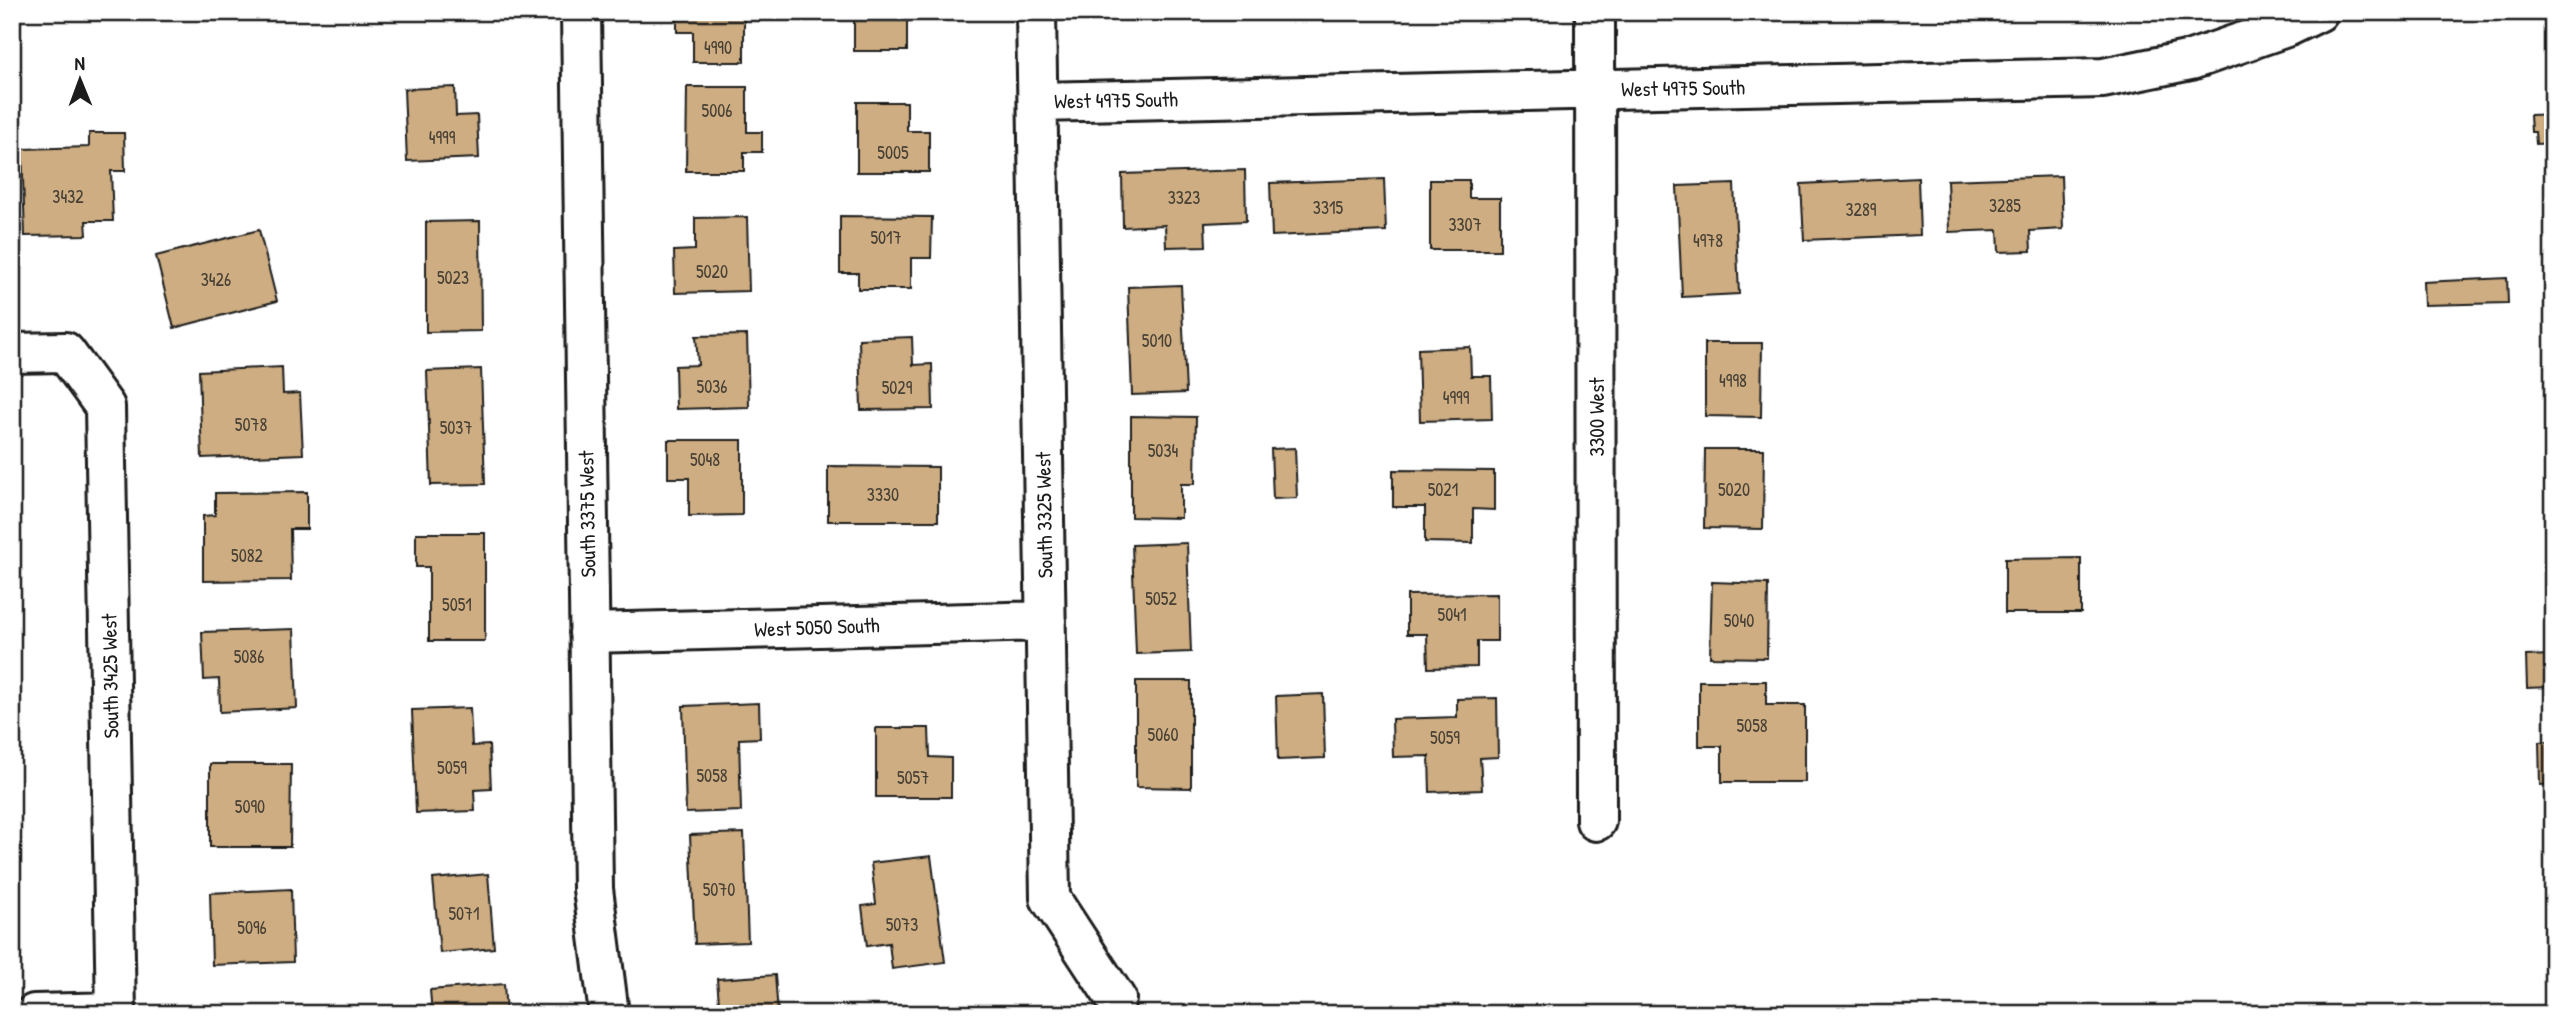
<svg xmlns="http://www.w3.org/2000/svg" width="2565" height="1026" font-family="'Patrick Hand',sans-serif">
	<style>
		.building { fill: #cdad81; stroke: #1c1c1c; stroke-width: 2 }
		.lines { fill: none; stroke-linecap: round; stroke-linejoin: round }
		.street-casing { stroke: #1c1c1c; stroke-width: 44 }
		.street { stroke: #fff; stroke-width: 38 }
		.labels { text-anchor: middle; dominant-baseline: central; stroke-width: 5; stroke-linejoin: round; paint-order: stroke }
		.number-label { font-size: 18px; fill: #484035 }
		.street-label { font-size: 21px; fill: #1c1c1c; stroke: #fff }
	</style>
	<rect width="100%" height="100%" fill="#fff"/>
	<filter id="ink" filterUnits="userSpaceOnUse"><feTurbulence type="fractalNoise" baseFrequency=".0143" numOctaves="2"/><feDisplacementMap in="SourceGraphic" scale="14" xChannelSelector="R" yChannelSelector="G"/><feConvolveMatrix kernelMatrix="1 2 1 2 8 2 1 2 1" color-interpolation-filters="sRGB"/></filter>
	<g filter="url(#ink)">
		<!-- building -->
		<path class="building" d="M677,12h67v50h-51v-30h-16z
			M854,12h75v8l-22,1v30h-53z
			M455,87l1,29 21,-1 2,43 -72,3 -3,-72z
			M687,87h60v45h15v20h-18v19h-58z
			M857,102h50v29h22v41h-72z
			M2553,114v29l-17,1 -1,-12h-4l-1,-17z
			M89,133h35l1,38h-14l2,50h-27l1,14 -62,1 -3,-87 67,-2z
			M1245,170l1,51 -41,2 1,23 -40,1 -1,-22 -42,2 -1,-53z
			M2061,176l2,53 -33,2 1,20 -32,1 -1,-22 -49,2 -2,-52z
			M1918,178l2,57 -116,5 -3,-56z
			M1384,179l2,52 -114,5 -2,-53z
			M1430,180h39v18h31v52h-70z
			M1734,184l5,110 -57,3 -5,-111z
			M840,216l92,1 -1,41h-20v31h-53v-16h-18z
			M747,217l2,74 -74,2 -1,-42 21,-1v-32z
			M480,221l1,110 -55,1v-110z
			M259,230l18,71 -103,27 -18,-72z
			M2507,278l1,25 -84,2 -1,-23z
			M1181,285l5,108 -54,2 -4,-108z
			M747,335l2,72 -73,2 -1,-43 23,-1 -2,-29z
			M912,337l1,28 19,-1 1,45 -72,1 -2,-71z
			M1705,343h57l-1,74 -56,-1z
			M1470,347l1,29h20l1,43 -72,2 -2,-72z
			M282,367l1,27 17,-1 3,61 -101,4 -3,-87z
			M481,369l4,115 -54,1 -4,-114z
			M1131,416l65,1 -1,67h-14v34l-50,-1z
			M668,440h74v75l-53,1v-38h-21z
			M1295,448l2,50 -24,1 -2,-50z
			M1705,449h59l-1,80 -59,-1z
			M828,466l110,1v54h-110z
			M1393,470l101,1v39l-21,-1v34l-48,-1v-35h-32z
			M307,492v37h-17l1,51 -88,1v-65l12,-1v-22z
			M416,533h69v108h-56v-74h-13z
			M1187,543l4,109 -55,2 -4,-109z
			M2081,558v55h-76v-54z
			M1712,582l56,2 -1,74 -57,-1z
			M1497,594v47h-20v26l-49,1 -1,-34h-20v-39z
			M294,629l3,79 -77,4 -1,-33 -15,1 -2,-48z
			M2553,655v32l-26,1 -1,-32z
			M1136,681h55v107l-55,-1z
			M1699,681h67v24h39v77h-83v-36h-23z
			M1323,694l2,64 -47,2 -2,-64z
			M1497,698l1,59 -18,1 2,32 -52,2 -1,-36 -36,1 -1,-38 65,-2v-18z
			M759,703l1,35 -21,1 2,72 -55,2 -3,-107z
			M470,708l2,38 17,-1 2,44 -17,1 1,21 -59,2 -4,-103z
			M876,728h53l1,29 21,1v39h-75z
			M2553,741v43l-13,1 -1,-43z
			M210,764h81l-1,83h-80z
			M744,833l4,109 -53,2 -5,-109z
			M931,856l14,106 -53,7 -3,-26 -22,3 -5,-40 14,-2 -5,-41z
			M488,874l6,74 -54,5 -7,-74z
			M291,889l2,73 -81,3 -2,-72z
			M775,975l3,39h-58l-3,-35z
			M504,984l2,30h-74l-2,-24z"/>
		<g class="lines">
			<defs>
				<path id="street" d="M581,12l12,877 16,125
					M1036,12l14,886 66,101
					M1595,12l1,809
					M1038,102l1065,-24 88,-18 98,-34 29,-14
					M12,353l53,-1 40,55 11,607
					M589,633l457,-12
					M34,1014l82,-2"/>
			</defs>
			<!-- street casing -->
			<use href="#street" class="street-casing"/>
			<!-- street -->
			<use href="#street" class="street"/>
		</g>
	</g>
	<g class="labels">
		<!-- number labels -->
		<g class="number-label">
			<text x="718" y="47">4990</text>
			<text x="717" y="110">5006</text>
			<text x="442" y="137">4999</text>
			<text x="893" y="152">5005</text>
			<text x="68" y="196">3432</text>
			<text x="1184" y="197">3323</text>
			<text x="2005" y="205">3285</text>
			<text x="1328" y="207">3315</text>
			<text x="1861" y="209">3289</text>
			<text x="1465" y="224">3307</text>
			<text x="886" y="237">5017</text>
			<text x="1708" y="240">4978</text>
			<text x="712" y="271">5020</text>
			<text x="453" y="277">5023</text>
			<text x="216" y="279">3426</text>
			<text x="1157" y="340">5010</text>
			<text x="1733" y="380">4998</text>
			<text x="712" y="386">5036</text>
			<text x="897" y="387">5029</text>
			<text x="1456" y="397">4999</text>
			<text x="251" y="424">5078</text>
			<text x="456" y="427">5037</text>
			<text x="1163" y="450">5034</text>
			<text x="705" y="459">5048</text>
			<text x="1443" y="489">5021</text>
			<text x="1734" y="489">5020</text>
			<text x="883" y="494">3330</text>
			<text x="247" y="555">5082</text>
			<text x="1161" y="598">5052</text>
			<text x="457" y="604">5051</text>
			<text x="1452" y="614">5041</text>
			<text x="1739" y="620">5040</text>
			<text x="249" y="656">5086</text>
			<text x="1752" y="725">5058</text>
			<text x="1163" y="734">5060</text>
			<text x="1445" y="737">5059</text>
			<text x="452" y="767">5059</text>
			<text x="712" y="775">5058</text>
			<text x="913" y="777">5057</text>
			<text x="250" y="806">5090</text>
			<text x="719" y="889">5070</text>
			<text x="464" y="913">5071</text>
			<text x="902" y="924">5073</text>
			<text x="252" y="927">5096</text>
		</g>
		<!-- street labels -->
		<g class="street-label">
			<text transform="translate(1683 88) rotate(-1)">West 4975 South</text>
			<text transform="translate(1116 100) rotate(-1)">West 4975 South</text>
			<text transform="translate(1596 417) rotate(-90)">3300 West</text>
			<text transform="translate(587 514) rotate(-91)">South 3375 West</text>
			<text transform="translate(1044 515) rotate(-91)">South 3325 West</text>
			<text transform="translate(817 627) rotate(-2)">West 5050 South</text>
			<text transform="translate(110 676) rotate(-91)">South 3425 West</text>
		</g>
	</g>
	<!-- margin -->
	<rect width="2565" height="1026" fill="none" stroke="#fff" stroke-width="42"/>
	<rect x="21" y="21" width="2523" height="984" fill="none" stroke="#1c1c1c" stroke-width="2.5" filter="url(#ink)"/>
	<!-- north arrow -->
	<g transform="translate(80 80) rotate(359)" stroke="#ffffff" stroke-width="5" paint-order="stroke">
	<path d="M0-5L12 26L0 18L-12 26Z" fill="#1c1c1c"/>
	<text y="-10" font-size="19" font-weight="bold" text-anchor="middle" fill="#1c1c1c">N</text>
	</g>
</svg>
